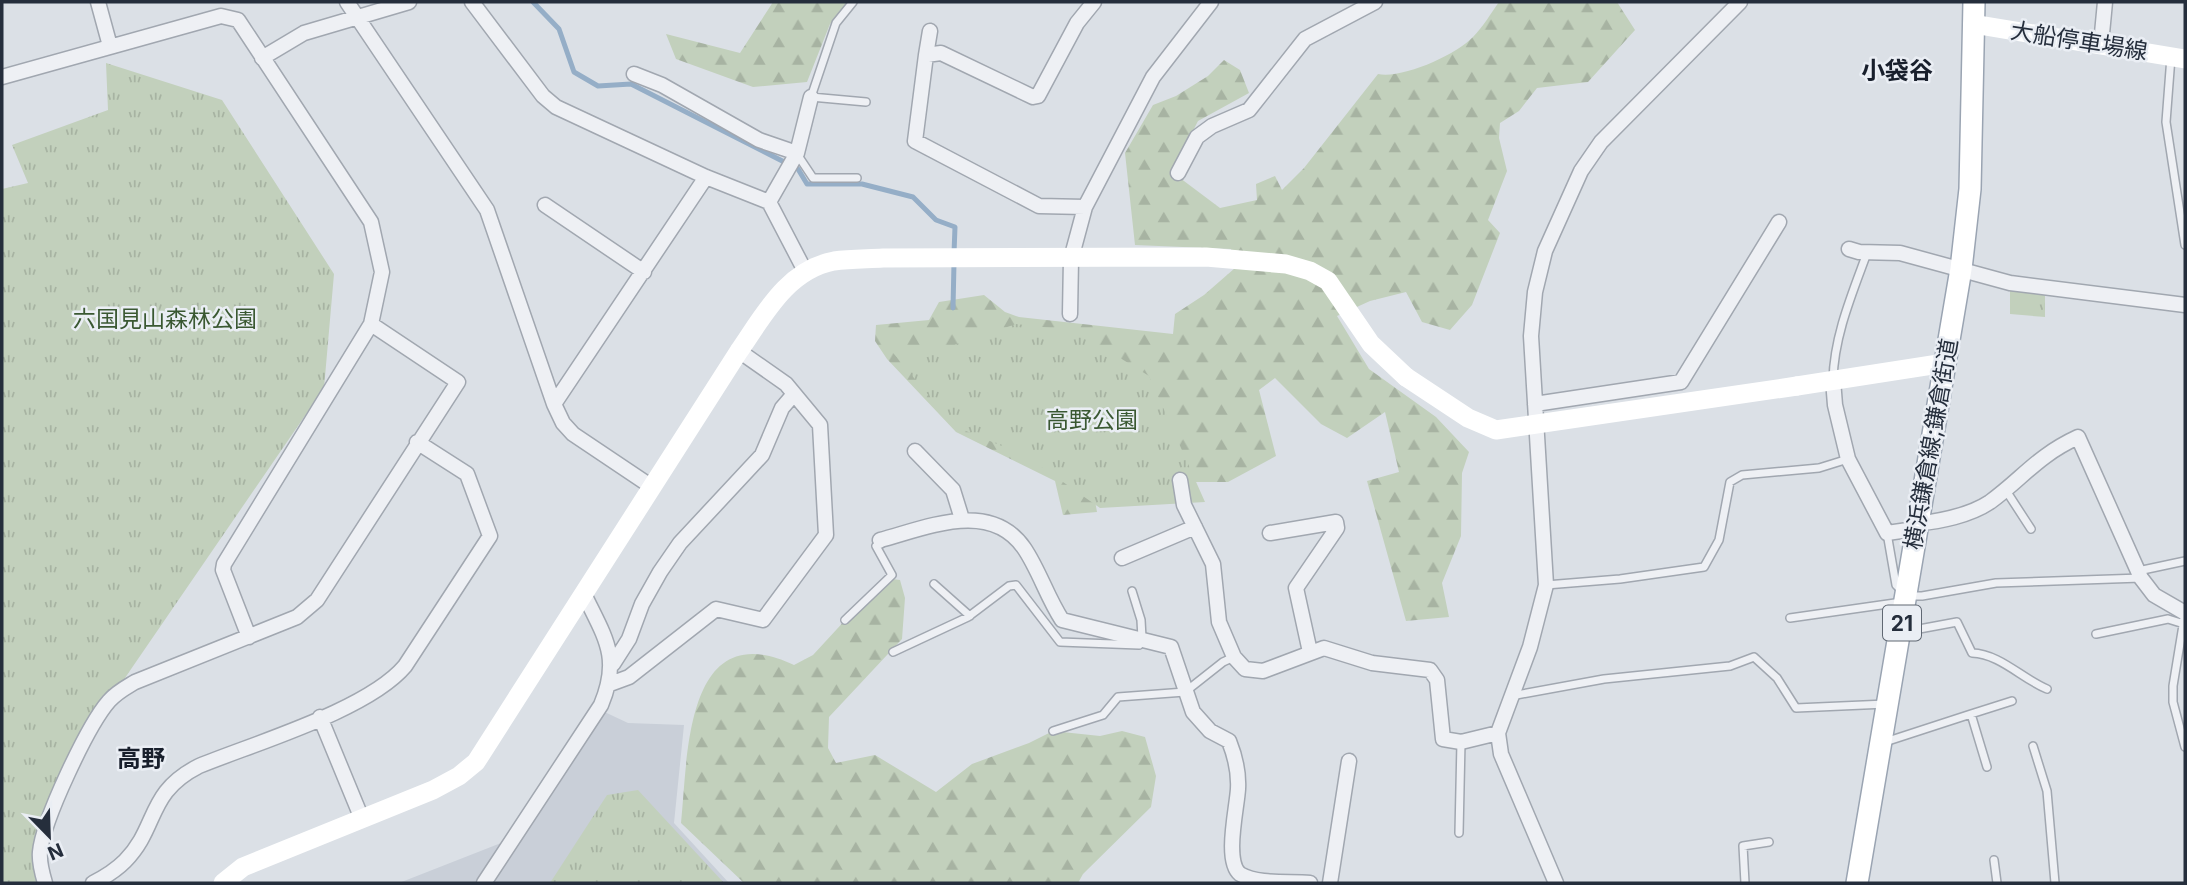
<svg xmlns="http://www.w3.org/2000/svg" width="2187" height="885" font-family="Inter,'Noto Sans JP',sans-serif">
	<style>
		.built { fill: #c9cfd8 }
		.forest { fill: url(#forest-firs) }
		.park { fill: url(#park-tufts) }
		.lines { fill: none; stroke-linecap: round; stroke-linejoin: round }
		.stream { stroke: #95aec7; stroke-width: 5 }
		.lane-casing { stroke: #a1a7b0; stroke-width: 10 }
		.street-casing { stroke: #a1a7b0; stroke-width: 17 }
		.primary-casing { stroke: #9aa4b2; stroke-width: 24 }
		.lane { stroke: #eef0f4; stroke-width: 7 }
		.street { stroke: #eef0f4; stroke-width: 14 }
		.secondary { stroke: #fff; stroke-width: 19 }
		.primary { stroke: #fff; stroke-width: 21 }
		.secondary-bridge { stroke: #fff; stroke-width: 19 }
		.labels { text-anchor: middle; dominant-baseline: central; stroke-width: 5; stroke-linejoin: round; paint-order: stroke }
		.shield { fill: #eaeef4; stroke: #606873; stroke-width: 2 }
		.shield-label { font-size: 21px; font-weight: bold; fill: #252e3c }
		.street-label { font-size: 23px; fill: #252e3c; stroke: #eaeef4 }
		.park-label { font-size: 23px; fill: #3a5832; stroke: #eaeef4 }
		.neighbourhood-label { font-size: 24px; font-weight: bold; fill: #181f2c; stroke: #eaeef4 }
	</style>
	<defs>
		<pattern id="forest-firs" width="22" height="20" patternUnits="userSpaceOnUse" patternTransform="scale(1.75)"><rect width="22" height="20" fill="#c2d0bc"/><path d="M5 1l3.5 6h-7zM16 11l3.5 6h-7z" fill="#a7b3a2"/></pattern>
		<pattern id="park-tufts" width="24" height="20" patternUnits="userSpaceOnUse" patternTransform="scale(1.75)"><rect width="24" height="20" fill="#c2d0bc"/><path d="M3 7l-1-3M5 7V3M7 7l1-3M15 17l-1-3M17 17v-4M19 17l1-3" fill="none" stroke="#a7b3a2"/></pattern>
	</defs>
	<rect width="100%" height="100%" fill="#dbe0e6"/>
	<!-- built -->
	<path class="built" d="M594,707l34,16 56,2 -10,98 55,60h-330l102,-40z"/>
	<!-- forest -->
	<path class="forest" d="M773,2h76l-19,22 -23,58 -54,5 -77,-28 -10,-25 74,19z
		M1499,2h118l18,28 -47,52 -51,6 -18,23 -19,12 -1,15 8,33 -19,49 12,13 -28,72 -22,25 -28,-8 -16,-30 -36,9 -33,15 32,53 67,48 33,35 -7,21 -1,63 -19,47 7,34 -43,4 -39,-140 32,-9 -14,-60 -38,26 -26,-14 -46,-46 -16,12 17,66 -48,26h-37l-101,-9 7,39 -34,3 -8,-34 -99,-49 -69,-73 -12,-18 1,-16 53,-5 10,-18 45,-7 21,17 14,5 154,17 2,-20 29,-19 31,-27 -4,-19 -96,-4 -10,-92 28,-48 23,-9 32,-20 16,-16 16,10 9,23 -51,28 -26,51 48,36 37,-8 -1,-16 19,-8 7,14 22,-22 74,-94c24,5 78,-19 95,-37 10,-10 18,-24 26,-35z
		M884,578l16,2 5,18 -3,41 -73,78 -1,31 8,15 39,-8 61,37 36,-28 57,-21 24,-12 47,5 22,-5 23,6 11,39 -5,31 -68,67 -5,9h-334l-63,-60c7,-68 4,-209 113,-158l19,-10z"/>
	<!-- park -->
	<path class="park" d="M106,63l116,37 112,174 -10,114 -232,338 -52,126 9,31h-47v-694l26,-6 -16,-38 96,-35z
		M2010,289l35,5v23l-35,-3z
		M1016,324l61,7 72,45 56,126 -105,6 -74,-52 -72,-30 -65,-78 65,-3z
		M638,790l86,93h-174l57,-88z"/>
	<g class="lines">
		<!-- stream -->
		<path class="stream" d="M533,2l26,27 15,43 24,14 33,-2 167,85 9,15h55l51,13 23,23 19,7 -1,26
			M953,308l1,-45"/>
		<defs>
			<path id="lane" d="M853,2l-17,21 -25,74 55,5
				M2171,57l-5,65 19,123
				M797,154l16,24h44
				M1833,380c1,-44 19,-86 34,-127
				M2005,489l26,40
				M1887,533l9,52 11,11h15l74,-13 145,-5
				M2138,571l47,-10
				M934,584l36,32
				M1546,585l74,-6 84,-12 15,-27 11,-58 12,-7 77,-7 29,-9
				M1132,591l9,29 1,18
				M2185,613l-12,73v16l12,45
				M1790,618l112,-16
				M845,620l47,-45 -16,-29 5,-2v-3
				M1903,632l54,-10 15,31c28,1 49,25 75,36
				M2096,634l72,-15 16,5
				M893,652l75,-35 41,-31 7,-1 44,57 79,3
				M1511,696l93,-17 126,-13 24,-9 23,21 19,30 90,-4
				M1971,714l41,-13
				M1053,731l50,-16 15,-18 67,-5 38,-30 11,-5
				M1885,742l86,-28 16,53
				M2033,746l14,45 8,92
				M1459,833l2,-91
				M1994,860l3,23
				M1745,883l-2,-37 26,-4"/>
			<path id="street" d="M98,2l12,44
				M347,2l140,208 67,194 9,19 10,11 79,53
				M472,2l71,94 13,11 150,70 63,25 36,69
				M2101,44l4,-42
				M926,55l4,-24
				M262,58l42,-25 105,-31
				M634,74l28,11 97,55 38,13
				M2,77l219,-61 17,4 133,202 11,50 -11,52 -147,240 -1,6 26,67
				M1178,173l19,-36 15,-11 37,-16 56,-71 70,-37
				M769,202l28,-49 14,-56
				M545,205l99,67
				M1085,207l-46,-1 -124,-65 11,-86 15,-2 92,44 5,-1 39,-73 17,-21
				M1849,249l10,3 41,1 110,30 175,22
				M1070,314l1,-55 14,-52 68,-130 58,-75
				M1833,380l2,25 13,54 39,74 28,-4
				M554,404l152,-227
				M1535,404l146,-22 98,-160
				M915,451l38,39 9,29
				M1180,480l4,25 29,59 6,58 15,35 11,12 18,2 61,-23 48,15 58,7 7,10 6,59 18,3 37,-9
				M1916,524c25,-3 53,-8 74,-22 33,-24 47,-46 88,-65l63,141 13,17 31,18
				M1270,533l66,-11 1,6 -41,60 14,64
				M880,540c46,-12 110,-41 144,8 15,22 23,49 38,72l109,27 22,65 17,19 19,10c6,15 10,31 9,48 -1,19 -14,72 2,85 19,11 49,7 70,9
				M1122,558l73,-31
				M613,664l16,-25 13,-35 18,-32 20,-29 82,-88 20,-47 12,-14
				M610,684l19,-7 87,-68 47,11 63,-85 -6,-110 -34,-41 -47,-33
				M320,717l42,102
				M45,883c-3,-10 -6,-21 -5,-31 3,-32 48,-127 69,-151 8,-9 16,-13 26,-19l162,-65 20,-17 141,-218 -87,-58
				M93,883c12,-6 23,-13 32,-22 34,-35 21,-68 74,-95 56,-23 169,-56 206,-100l85,-130 -23,-62 -50,-32
				M484,883l117,-178c20,-48 4,-67 -17,-111
				M1330,883l19,-122
				M1556,883l-55,-129 -3,-21 32,-86 16,-62 -15,-249 4,-44 10,-41 36,-80 20,-29 139,-140"/>
			<path id="primary" d="M1857,883l104,-614 9,-80 4,-187"/>
		</defs>
		<!-- lane casing -->
		<use href="#lane" class="lane-casing"/>
		<!-- street casing -->
		<use href="#street" class="street-casing"/>
		<!-- primary casing -->
		<use href="#primary" class="primary-casing"/>
		<!-- lane -->
		<use href="#lane" class="lane"/>
		<!-- street -->
		<use href="#street" class="street"/>
		<!-- secondary -->
		<path class="secondary" d="M1973,24l212,35
			M1797,386l148,-23
			M223,883l20,-16 190,-77 26,-14 17,-14 263,-411c25,-36 48,-81 95,-90 16,-2 33,-2 49,-3l323,-1 80,7 24,7 18,10 43,63 35,33"/>
		<!-- primary -->
		<use href="#primary" class="primary"/>
		<!-- secondary-bridge -->
		<path class="secondary-bridge" d="M1406,377l62,41 28,12 301,-44"/>
	</g>
	<g class="labels">
		<!-- shield labels -->
		<rect class="shield" x="1883" y="605.5" width="38" height="35" rx="5"/>
		<g class="shield-label">
			<text x="1902" y="623">21</text>
		</g>
		<!-- street labels -->
		<g class="street-label">
			<text transform="translate(2079 41) rotate(9)">大船停車場線</text>
			<text transform="translate(1931 444) rotate(-80)">横浜鎌倉線;鎌倉街道</text>
		</g>
		<!-- park labels -->
		<g class="park-label">
			<text x="165" y="319">六国見山森林公園</text>
			<text x="1092" y="420">高野公園</text>
		</g>
		<!-- neighbourhood labels -->
		<g class="neighbourhood-label">
			<text x="1897" y="70">小袋谷</text>
			<text x="141" y="758">高野</text>
		</g>
	</g>
	<!-- border -->
	<rect width="2187" height="885" fill="none" stroke="#252e3c" stroke-width="7"/>
	<!-- north arrow -->
	<g transform="translate(49 836) rotate(157)" stroke="#eaeef4" stroke-width="5" paint-order="stroke">
	<path d="M0-5L12 26L0 18L-12 26Z" fill="#252e3c"/>
	<text y="-10" font-size="19" font-weight="bold" text-anchor="middle" fill="#252e3c">N</text>
	</g>
</svg>
